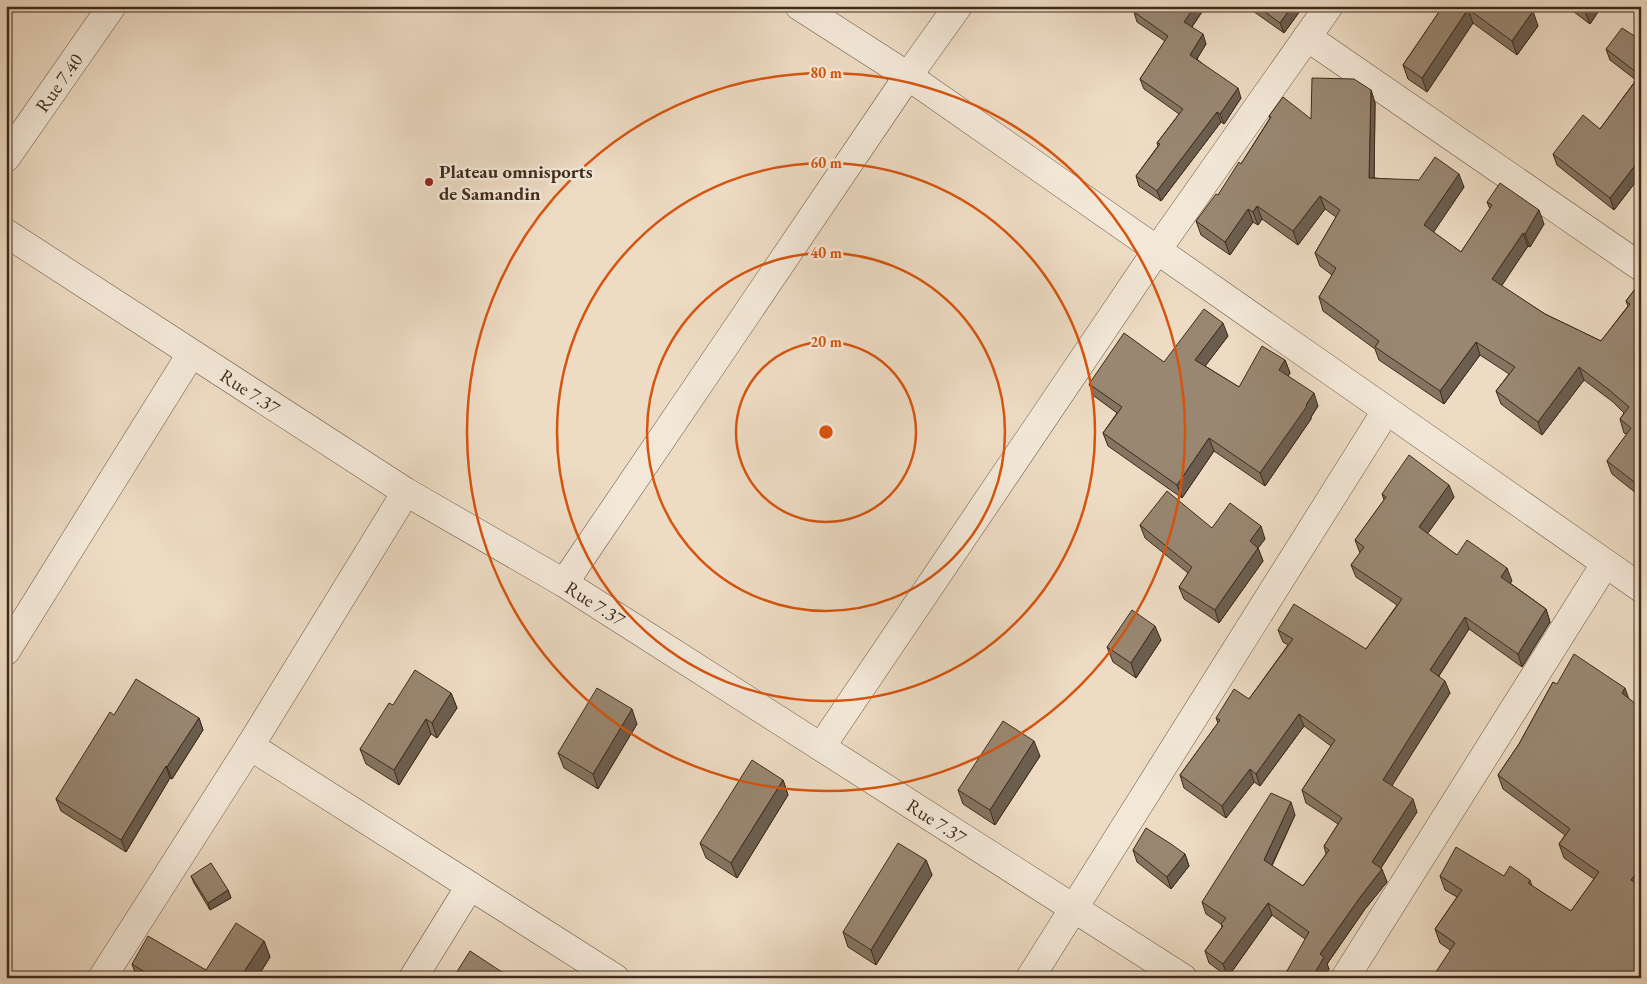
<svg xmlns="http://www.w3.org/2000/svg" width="1647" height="984" font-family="'EB Garamond',serif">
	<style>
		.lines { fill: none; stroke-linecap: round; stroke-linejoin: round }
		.minor-casing { stroke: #6a5745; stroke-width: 29 }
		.minor { stroke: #f3e8d8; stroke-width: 28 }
		.wall { fill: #847462; stroke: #3f2b1b }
		.shaded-wall { fill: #6b5e50; stroke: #3f2b1b }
		.building { fill: #998772; stroke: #3f2b1b }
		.ring { fill: none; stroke: #d7540e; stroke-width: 2.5 }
		.poi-dot { fill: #8f2418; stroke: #f3e8d8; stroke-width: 2 }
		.labels { text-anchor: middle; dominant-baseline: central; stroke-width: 5; stroke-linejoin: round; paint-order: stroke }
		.street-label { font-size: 19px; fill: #3f2b1b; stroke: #f3e8d8 }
		.poi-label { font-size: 19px; font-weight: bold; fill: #3f2b1b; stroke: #f3e8d8; text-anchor: start }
		.centre { fill: #d7540e; stroke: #f3e8d8; stroke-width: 2.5 }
		.ring-label { font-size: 15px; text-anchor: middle; font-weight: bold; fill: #d7540e; stroke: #f3e8d8; stroke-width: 5; stroke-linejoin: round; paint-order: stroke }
	</style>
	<rect width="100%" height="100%" fill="#eddbc3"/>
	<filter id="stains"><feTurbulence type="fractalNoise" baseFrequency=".004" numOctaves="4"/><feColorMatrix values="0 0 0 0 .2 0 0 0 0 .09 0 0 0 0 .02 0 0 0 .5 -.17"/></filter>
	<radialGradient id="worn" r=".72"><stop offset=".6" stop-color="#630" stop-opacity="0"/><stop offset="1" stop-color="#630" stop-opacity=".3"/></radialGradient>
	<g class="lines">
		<defs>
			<g id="minor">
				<path d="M799,6l109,70 733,512"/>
				<path d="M1307,37l334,230"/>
				<path id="s1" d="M6,158l106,-152"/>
				<path id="s2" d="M6,233l400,259 158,91 619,395"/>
				<path d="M564,583l344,-507 50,-70"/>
				<path d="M6,651l185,-297"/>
				<path d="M250,746l365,232"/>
				<path d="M821,747l336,-497 172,-244"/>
				<path d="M102,978l148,-232 156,-254"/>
				<path d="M413,978l57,-92"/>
				<path d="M1030,978l356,-567"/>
				<path d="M1345,978l260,-414"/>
			</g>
		</defs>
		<!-- minor casing -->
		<use href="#minor" class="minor-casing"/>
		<!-- minor -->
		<use href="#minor" class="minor"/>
	</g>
	<!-- wall -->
	<path class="wall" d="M1137,6h69l-14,21 14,17 -9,15 44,39 -17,26 -3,-2 -60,79 -22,-15 -3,-10 22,-30 -1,-3 22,-29 -35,-25 -4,-10 25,-38 -28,-19 -3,-10z
		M1238,6h60l2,5 -16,22 -34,-24 -2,3z
		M1443,6h83l12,20 -21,29 -44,-32 -46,69 -19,-13 -5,-14z
		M1566,6h36l-12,18z
		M1641,36v139l-27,35 -57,-45 -4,-11 47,-25 36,-49 -26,-20 -4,-11z
		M1371,90l4,13 -1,75 90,9 -31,45 28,20 29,-43 -3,-7 57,22 -14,23 -2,-1 -27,40 44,28 56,27 27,-35 -2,-5 15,-20v216l-29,-23 -5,-13 20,-27 -3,-1 -4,-14 4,-6 -11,-11 -29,-22 -42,55 -41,-31 -5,-13 13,-17 -29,-19 -36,49 -65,-44 -4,-11 -52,-38 -4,-14 13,-22 -12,-9 -5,-13 21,-36 -11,-8 -27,36 -36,-26 -4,6 -5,-3 -23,33 -29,-20 -5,-14 22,-26 23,-31 29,-46 -1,-2 42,3z
		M1228,336l-23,30 34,21 46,-27 5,13 -2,3 30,30 -7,11v2l-46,67 -51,-35 -32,47 -74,-52 -5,-13 14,-20 -23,-17 -5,-12 75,-22z
		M1382,494l72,3 -27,37 30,21 55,26 -2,2 36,26 4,13 -28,45 -53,-38 -30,47 11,17 -58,92 25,27 -36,56 6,14 -22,27 -38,55 2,5 -24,-30 -33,-24 -44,62 -19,-14 -4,-12 17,-24 -1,-3 -15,-10 -4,-12 93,-87 -23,51 31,20 23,-32 -2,-8 14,-22 -32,-21 -4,-13 29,-44 -27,-20 -44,60 -6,-4 -28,36 -42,-30 -4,-13 38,-52 -2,-5 33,-19 39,-54 -5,-3 -5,-12 88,19 31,-44 -41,-28 -5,-12 9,-12 -5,-13 29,-40z
		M1140,525l72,3 53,11 -7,9 5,13 -44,62 -35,-24 -5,-12 9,-14 -43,-35z
		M1161,640l-25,38 -23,-16 -6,-15z
		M1553,682l88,296 -191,-28 -10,-7 -5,-14 22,-32 -12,-7 -5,-14h64l26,4 2,6 39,25 23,-32 -30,-21 -5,-14 6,-9 -62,-46 -5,-14 21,-31z
		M451,693l6,15 -20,30 -6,-4 -32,51 -33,-21 -6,-15 33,-44z
		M114,715l85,3 4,12 -31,49 -2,-1 -44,74 -65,-41 -5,-12z
		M637,724l-39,65 -34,-21 -6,-15z
		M1040,756l-45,69 -32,-21 -5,-14z
		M783,780l5,15 -51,83 -31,-20 -6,-15z
		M1133,850l52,4 4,12 -18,23 -34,-27z
		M926,860l6,15 -56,90 -28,-18 -5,-15z
		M191,876l37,14 3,8 -21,12 -16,-27z
		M264,941l6,16 -13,21h-120l-5,-14 74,6z"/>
	<!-- shaded-wall -->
	<path class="shaded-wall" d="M1195,6h11l-18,26 -4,-10z
		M1246,6h3l1,3 -2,3z
		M1292,6h6l2,5 -16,22 -4,-10z
		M1587,6h15l-12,18 -6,-15z
		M1468,9l5,14 -46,69 -5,-14z
		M1533,11l5,15 -21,29 -5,-14z
		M1203,34l3,10 -13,21 -3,-10z
		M1238,88l3,10 -17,26 -4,-10z
		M1371,90l4,13 -1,89 -5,-14z
		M1217,112l4,10 -60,79 -4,-10z
		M1640,159l1,16 -27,35 -4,-12z
		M1459,174l5,13 -35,52 -5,-14z
		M1320,196l5,13 -27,36 -5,-14z
		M1257,206l5,13 -4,6 -5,-13z
		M1248,209l5,13 -23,33 -5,-13z
		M1539,210l5,14 -14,23 -5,-13z
		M1523,233l5,13 -31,47 -5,-14z
		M1223,323l5,13 -28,37 -5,-13z
		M1476,342l4,13 -36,49 -4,-13z
		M1285,360l5,13 -6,10 -5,-13z
		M1579,367l5,13 -42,55 -4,-13z
		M1314,393l4,13 -7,11v2l-46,67 -5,-13z
		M1209,438l5,13 -32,47 -5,-13z
		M1641,481v11l-3,-7z
		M1449,485l5,12 -31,43 -4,-13z
		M1261,526l4,13 -11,14 -4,-12z
		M1258,548l5,13 -44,62 -4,-13z
		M1507,568l5,13 -6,8 -5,-12z
		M1546,609l4,13 -28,45 -4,-13z
		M1465,617l4,12 -35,54 -4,-13z
		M1155,626l6,14 -25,38 -5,-15z
		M1445,681l5,12 -62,99 -5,-12z
		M1625,688l5,14 -8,-9z
		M451,693l6,15 -20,30 -5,-15z
		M632,709l5,15 -39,65 -5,-15z
		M1299,714l5,12 -44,60 -4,-12z
		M199,718l4,12 -31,49 -5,-12z
		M426,719l5,15 -32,51 -5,-15z
		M1034,741l6,15 -45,69 -5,-15z
		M166,766l4,12 -44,74 -5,-12z
		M1250,769l4,13 -28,36 -4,-12z
		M783,780l5,15 -51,83 -6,-15z
		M1413,799l4,13 -40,62 -5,-12z
		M1291,802l4,13 -27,58 -4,-13z
		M1185,854l4,12 -18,23 -4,-12z
		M926,860l6,15 -56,90 -5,-15z
		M1641,867v21l-10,-8z
		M1382,869l5,13 -22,27 -38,55 2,5 -5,9h-12l8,-24 41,-58z
		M228,890l3,8 -21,12 -2,-7z
		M1268,903l4,12 -44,62 -5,-13z
		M264,941l6,16 -13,21h-17z"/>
	<!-- building -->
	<path class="building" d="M1137,6h58l-11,16 19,12 -13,21 48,33 -18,26 -3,-2 -60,79 -21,-15 24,-32 -3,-1 26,-34 -43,-30 28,-43 -34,-24z
		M1257,6h35l-12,17z
		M1443,6h83l7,5 -21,30 -44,-32 -46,69 -19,-13z
		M1580,6h7l-3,3z
		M1622,28l14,9 5,-1v124l-1,-1 -30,39 -57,-44 30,-39 17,14 40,-54 -34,-26z
		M1312,78l42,1 17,11 -2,88 50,2 16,-23 24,17 -35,51 37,27 31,-47 -5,-3 13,-19 39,27 -14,24 -2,-1 -31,46 53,35 56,27 29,-37 -4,-3 15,-20v200l-3,4 -31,-24 24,-33 -11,-9 9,-12 -21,-18 -29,-22 -41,55 -42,-31 19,-24 -39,-25 -36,49 -65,-44 4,-6 -60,-44 17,-29 -21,-15 25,-43 -20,-14 -27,35 -36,-25 -4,6 -5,-3 -23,33 -29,-21 20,-27 2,1 21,-33 2,2 30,-47 -2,-1 14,-19 28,22z
		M1204,309l19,14 -28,37 44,27 23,-41 23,14 -6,10 35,23 -8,12 1,1 -47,67 -51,-35 -32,47 -74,-52 19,-26 -33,-23 35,-51 40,29z
		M1409,455l40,30 -30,42 38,28 10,-15 40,28 -6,9 45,32 -28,45 -53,-37 -35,53 15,11 -62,99 30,19 -41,63 10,7 -21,27 -41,58 4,3 -12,21h-29l26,-46 -41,-29 -45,61 -18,-13 18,-25 -2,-2 5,-6 -24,-16 69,-109 20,9 -27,58 39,26 26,-36 -5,-4 18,-28 -40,-28 33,-50 -36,-26 -43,60 -6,-5 -28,37 -42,-31 40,-55 -4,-2 18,-29 15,10 44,-60 -15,-9 16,-26 72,45 36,-50 -51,-34 13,-18 -9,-7 31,-43 -4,-3z
		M1167,491l45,37 18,-25 31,23 -11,15 8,7 -43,62 -36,-23 13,-20 -52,-42z
		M1132,610l23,16 -24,37 -24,-16z
		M1574,654l51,34 -3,5 19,15v159l-10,13 10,7v91h-209l23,-35 -20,-14 27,-39 -22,-14 16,-29 48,29 6,-10 20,14 -2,3 43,28 28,-39 -40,-28 11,-15 -72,-54 21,-31 34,-62 4,2z
		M415,670l36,23 -19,30 -6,-4 -32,51 -34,-21 29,-46 4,2z
		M136,679l63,39 -32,49 -1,-1 -45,74 -65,-41 54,-87 4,3z
		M597,688l35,21 -39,65 -35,-21z
		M1003,721l31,20 -44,69 -32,-20z
		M752,760l31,20 -52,83 -31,-20z
		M1146,828l25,16 14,10 -18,23 -34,-27z
		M898,843l28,17 -55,90 -28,-18z
		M211,863l17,27 -20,13 -17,-27z
		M236,923l28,18 -24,37h-86l-22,-14 16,-28 58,34z
		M470,951l35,23 -2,4h-50z"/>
	<!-- distance rings -->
	<g class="ring">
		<circle cx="826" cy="432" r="90"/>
		<circle cx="826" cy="432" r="179"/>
		<circle cx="826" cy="432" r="269"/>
		<circle cx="826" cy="432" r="359"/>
	</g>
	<!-- markers -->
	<circle class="poi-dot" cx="429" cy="182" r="5"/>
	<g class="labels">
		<!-- street labels -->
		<g class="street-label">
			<text stroke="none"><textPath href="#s1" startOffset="92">Rue 7.40</textPath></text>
			<text stroke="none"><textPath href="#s2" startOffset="291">Rue 7.37</textPath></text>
			<text stroke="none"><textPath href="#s2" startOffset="696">Rue 7.37</textPath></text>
			<text stroke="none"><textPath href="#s2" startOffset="1101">Rue 7.37</textPath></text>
		</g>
		<!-- poi labels -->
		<g class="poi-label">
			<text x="439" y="171">Plateau omnisports<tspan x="439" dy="22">de Samandin</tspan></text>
		</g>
	</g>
	<circle cx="826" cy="432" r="8" class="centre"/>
	<g class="ring-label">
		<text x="826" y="78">80 m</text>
		<text x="826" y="168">60 m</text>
		<text x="826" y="258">40 m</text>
		<text x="826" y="347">20 m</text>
	</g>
	<!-- margin -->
	<rect width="1647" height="984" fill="none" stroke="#eddbc3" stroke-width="25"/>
	<rect x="8" y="8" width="1632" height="969" fill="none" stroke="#3f2b1b" stroke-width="2.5"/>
	<rect x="12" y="12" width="1622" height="959" fill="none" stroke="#3f2b1b"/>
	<rect width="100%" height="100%" filter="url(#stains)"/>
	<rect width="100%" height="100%" fill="url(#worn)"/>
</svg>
